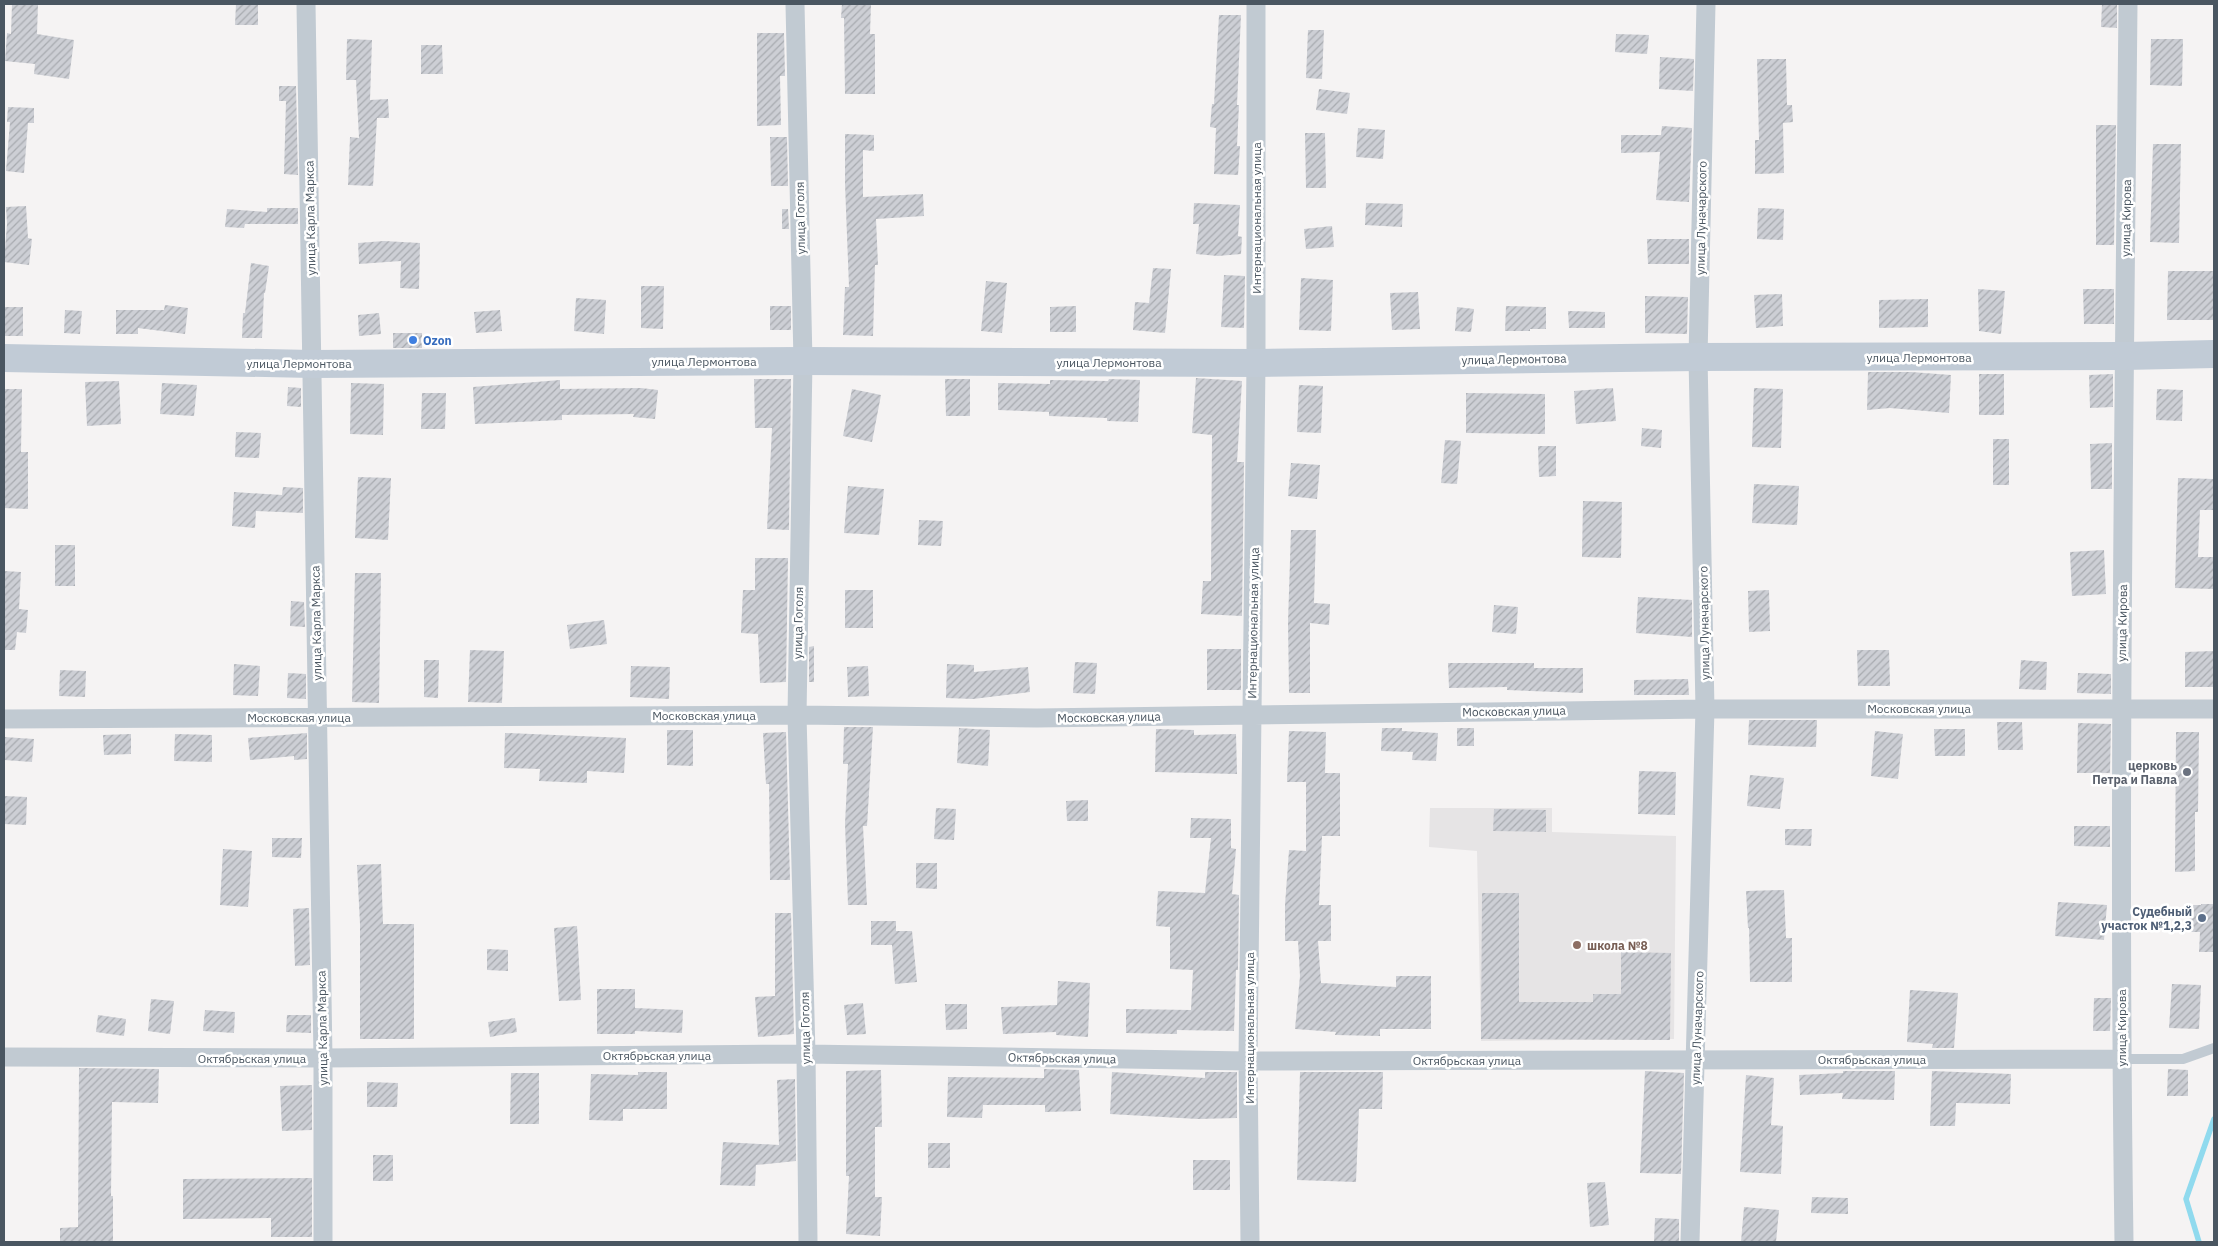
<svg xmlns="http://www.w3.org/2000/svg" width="2218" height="1246" font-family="'IBM Plex Sans',sans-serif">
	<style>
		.education { fill: #e6e4e5 }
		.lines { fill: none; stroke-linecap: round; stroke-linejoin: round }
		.stream { stroke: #90daee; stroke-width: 5.5 }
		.building { fill: url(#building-hatch) }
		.lane { stroke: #c1cad2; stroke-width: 10 }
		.street { stroke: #c1cad2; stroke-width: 19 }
		.secondary { stroke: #c1cbd6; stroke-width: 28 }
		.shop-dot { fill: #3f7fe0; stroke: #fff; stroke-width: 2 }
		.worship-dot { fill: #6b7280; stroke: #fff; stroke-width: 2 }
		.service-dot { fill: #5c6f8a; stroke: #fff; stroke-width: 2 }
		.education-dot { fill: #8d6e63; stroke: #fff; stroke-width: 2 }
		.labels { text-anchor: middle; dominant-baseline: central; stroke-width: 5; stroke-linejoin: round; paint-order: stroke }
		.street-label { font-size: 12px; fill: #4a5661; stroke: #fff }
		.shop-label { font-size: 12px; font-weight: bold; fill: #366cbe; stroke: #fff; text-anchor: start }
		.worship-label { font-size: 12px; font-weight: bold; fill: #5b616d; stroke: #fff; text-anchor: end }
		.service-label { font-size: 12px; font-weight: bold; fill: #4e5e75; stroke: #fff; text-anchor: end }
		.education-label { font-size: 12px; font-weight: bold; fill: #785e54; stroke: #fff; text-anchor: start }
	</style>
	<defs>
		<pattern id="building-hatch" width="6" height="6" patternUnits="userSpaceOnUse" patternTransform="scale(1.25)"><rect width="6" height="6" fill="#cdcfd5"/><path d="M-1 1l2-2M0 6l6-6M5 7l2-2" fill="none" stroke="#a8abb0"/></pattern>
	</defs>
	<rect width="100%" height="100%" fill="#f5f3f3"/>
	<!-- education -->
	<path class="education" d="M1430,808h122v24l124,4 -2,203 -193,2 -4,-190 -48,-4z"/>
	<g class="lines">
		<!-- stream -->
		<path class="stream" d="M2199,1242l-13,-43 28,-80"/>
	</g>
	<!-- building -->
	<path class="building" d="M12,4h26l-1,30 37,6 -5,39 -35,-5 1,-10 -30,-3 2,-28 4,1z
		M236,4h22v21h-23z
		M842,4h29l-1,30h5v60h-30l-1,-76h-3z
		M2102,4h15v24l-16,-1z
		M1219,15h22l-4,90h2l-2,41h3l-2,29 -24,-1 2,-46 -6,-1 2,-23h2z
		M1308,30h16l-2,49 -16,-1z
		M757,33h27l1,43h-5l1,49 -24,1z
		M1616,34l33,1 -2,19 -32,-2z
		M347,39l25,1 -2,60 18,-1 1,19h-12l-4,68 -25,-1 2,-48 9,1 -3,-58h-10z
		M2151,39h32l-1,47 -32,-1z
		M421,45h21l1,29h-22z
		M1660,57l34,2 -1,32 -34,-2z
		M1757,59h29l1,46h5l1,17 -10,1 1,50 -29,1v-34h4z
		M279,86h17l2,89 -14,-1 2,-73h-7z
		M1319,89l31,4 -3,21 -31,-4z
		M8,107l26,1v15h-6l-4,50 -18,-2 4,-49h-3z
		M2096,125h20l-2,120h-18z
		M1662,126l30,2 -3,74 -33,-2 4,-48 -39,1v-18h40z
		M1358,128l27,2 -2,29 -27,-2z
		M1305,133h20l1,55h-20z
		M845,134l29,1v16l-11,-1v47l60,-3 1,22 -48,3 2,46h-3l-2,71 -30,-1 2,-48h4l-4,-103z
		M770,137h17l1,49h-17z
		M2153,144h28l-2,99 -29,-1z
		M1194,203l46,2 -2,31 4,1 -1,17 -23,2 -22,-2 3,-30h-6z
		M1366,203l37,1 -1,23 -37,-2z
		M26,206l2,32 4,1 -3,26 -25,-3 3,-38 -1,-17z
		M267,208h31v16h-53l-1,4 -19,-1 2,-18 40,3z
		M1758,208l26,1 -1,31 -26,-1z
		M782,209h6l1,20h-7z
		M1332,226l2,21 -28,2 -2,-20z
		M1647,239h42v25h-41z
		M384,241l36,2 -1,46 -19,-1 1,-27 -42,3 -1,-21z
		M251,263l18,3 -4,27h-1l-2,45h-20l1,-25h2z
		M1153,268l18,1 -6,64 -32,-3 2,-28 14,1z
		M2168,271h46v49h-47z
		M1224,275l21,1 -1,52 -23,-1z
		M1301,278l32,2 -2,51 -32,-1z
		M986,281l21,2 -5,50 -21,-2z
		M641,286h23l-1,43 -22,-1z
		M1978,289l27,2 -4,43 -22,-3z
		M2083,289h31v35h-30z
		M1418,292l2,37 -28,1 -2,-37z
		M1782,294l1,32 -27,2 -2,-33z
		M1645,296l43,1 -1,37 -42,-1z
		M576,298l30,2 -2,34 -30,-3z
		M1928,299v28l-49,1v-28z
		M165,305l23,3 -3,26 -47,-6v6h-22v-24h48z
		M770,306h21v24h-21z
		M1076,306v26h-26v-25z
		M1506,306l40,1v22h-16v2h-25z
		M4,307h19v29h-19z
		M1457,307l17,2 -3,23 -16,-1z
		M65,310l17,1 -2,23 -16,-1z
		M500,310l2,21 -26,2 -2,-21z
		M1568,311l37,1v16h-36z
		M379,313l2,21 -22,2 -1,-21z
		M393,333h29v15h-29z
		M1868,372h43l40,3 -2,38 -59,-5 -23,2z
		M1979,374h25v41h-25z
		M2113,374v33l-23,1 -1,-33z
		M1196,378l46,3 -5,81h7l-2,154 -41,-2 2,-33h8l1,-146 -20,-2z
		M754,379h37l-2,151 -22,-1 5,-101h-17z
		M945,379h25v37h-24z
		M1109,379l31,1 -2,42 -31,-1v-3l-58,-2v-4l-51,-2v-27l52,1v-4l58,1z
		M560,380v9l81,-1 17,2 -3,29 -22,-2 1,-3 -72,1v5l-87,4 -2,-37z
		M119,381l2,43 -34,2 -2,-44z
		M162,383l35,2 -3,31 -34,-2z
		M351,383l33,1 -1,51 -33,-1z
		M1299,385l24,1 -2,47 -24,-1z
		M288,387l13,1v19l-14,-1z
		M1613,388l3,33 -40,3 -2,-33z
		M1754,388l29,1 -2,59 -29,-1z
		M4,389h18l-1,63h7v57l-24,-1z
		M852,389l29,6 -9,47 -29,-6z
		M2157,389l26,1 -1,31 -26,-1z
		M422,393h24l-1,36h-24z
		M1466,393l79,1v40l-79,-1z
		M1642,428l20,2 -1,18 -20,-2z
		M236,432l25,1 -2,25 -24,-1z
		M1993,439h16v46h-16z
		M1445,440l16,1 -4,43 -16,-1z
		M2112,443v46h-21l-1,-45z
		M1538,446h18v30l-17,1z
		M1291,463l29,2 -3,34 -29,-3z
		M358,477l33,1 -3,62 -33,-2z
		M2178,478l36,1v31h-14l-2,47h16v32l-39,-1z
		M1754,484l45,2 -2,39 -45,-2z
		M848,486l36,3 -5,46 -35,-2z
		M283,487l20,1v25l-47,-2 -1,17 -23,-2 2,-34 48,3z
		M1583,501l39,1 -1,56 -39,-1z
		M919,520l24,1 -2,25 -23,-1z
		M1291,530h25l-2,73 16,1 -1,21 -19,-2v70h-21l-1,-71z
		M55,545h20v41h-20z
		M2104,550l2,44 -34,2 -2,-44z
		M755,558h33l-2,124 -26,1 -2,-49 -17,-1 2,-43h12z
		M4,571l17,1 -2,37 9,1 -2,23 -9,-1 -2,18h-11z
		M355,573h26l-2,130 -27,-1z
		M845,590h28v38h-28z
		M1769,590l1,41 -21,1 -1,-41z
		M1638,597l54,3v37l-56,-4z
		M291,601l13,1 1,25 -15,-1z
		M1494,605l24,2 -2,27 -24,-2z
		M604,620l3,24 -37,5 -3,-24z
		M814,646v36h-5v-35z
		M1207,649h34v41h-34z
		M470,650l34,1 -2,52 -34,-1z
		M1857,650h32l1,36h-32z
		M2214,651v36h-29v-35z
		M424,660h15l-1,38 -14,-1z
		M2021,660l26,2 -1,28 -27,-1z
		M1075,662l22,1 -2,31 -22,-1z
		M1448,663h86v5h49v25l-76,-3v-3l-58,1z
		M234,664l26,2 -2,30 -25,-1z
		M947,664l27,1v7l54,-5 2,25 -57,7 -27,-1z
		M631,666l39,1 -1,32 -39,-2z
		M868,666l1,30 -21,1 -1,-30z
		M60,670l26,1 -1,26 -26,-1z
		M288,673l18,1v25l-19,-1z
		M2078,673l33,1v20l-34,-1z
		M1688,679l1,16h-55v-15z
		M1749,720h68l-1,27 -68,-2z
		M1997,722h25l1,28h-25z
		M2078,723l33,1 -1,49h-33z
		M844,727h29l-6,99h-4l4,79h-19l-3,-81 3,-60h-5z
		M959,728l31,2 -2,36 -31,-3z
		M1382,728h20v3l36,2 -2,28 -24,-1 1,-8 -32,-1z
		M1457,728h17v18h-17z
		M1156,729l38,1v5l42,-1 1,40 -82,-2z
		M1934,729h31v27h-30z
		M667,730h26v36l-26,-1z
		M1289,731l37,1 -1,41h15v63h-18l-3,69h12v36h-13l3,42 75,4v-11h35v53h-51v7l-45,-1 1,-3 -41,-3 5,-53 -2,-35h-13v-36l4,-55 17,1v-69h-19z
		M1875,731l28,3 -5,45 -27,-3z
		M786,732l4,148h-20l-1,-96h-3l-3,-51z
		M2176,732h23l-1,80h-3v59l-20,1z
		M307,733v26l-13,1v-4l-44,4 -2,-22z
		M505,733l121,5 -2,35 -37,-2v12l-48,-2 1,-12 -36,-1z
		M131,734v20l-27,1 -1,-20z
		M175,734l37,1v27l-38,-1z
		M4,737l30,2 -2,23 -28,-2z
		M1639,771l37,1 -1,43 -37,-1z
		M1750,775l34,3 -4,31 -33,-3z
		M4,796l23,1 -1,28 -22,-1z
		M1088,800v21h-21l-1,-20z
		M936,808l20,1 -2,31 -20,-1z
		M1494,809l52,1v22l-53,-1z
		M1191,818l40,1v29l5,1 -4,45 7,1 -1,75h-2l-2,61 -57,-1v4l-51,-1v-24l65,1 2,-40 -23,-1v-42l-14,-1 2,-35 47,2 6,-55h-21z
		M2074,826h36v21l-36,-1z
		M1785,829h27l-1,17 -26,-1z
		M272,838h30l-1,20 -29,-1z
		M223,849l29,2 -4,56 -28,-2z
		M916,863h21v26l-21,-1z
		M381,864l2,60h31v115h-54v-115l-3,-59z
		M1784,890l2,48h6v44h-42l-1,-54h-1l-2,-37z
		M1482,893h37v109h74v-8h28v-42l50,1 -1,87 -189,-1z
		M2058,902l49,3 -3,35 -49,-4z
		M2201,904h13v48h-15l1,-20h-11l1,-27h11z
		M309,908l1,57 -15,1 -2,-57z
		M775,913h16l3,121 -36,3 -3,-40 20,-1z
		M871,921h25v10h16l5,51 -22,2 -3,-39h-21z
		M577,926l4,74 -22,1 -5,-73z
		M487,949l21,1v21l-21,-1z
		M1058,981l32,2 -2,54 -32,-2v-3l-53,2 -2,-27 56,-2z
		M2172,984l29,1 -2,44 -30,-1z
		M597,989h38v19l48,2 -1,23 -47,-2v3h-38z
		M1910,990l48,3 -4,55h-22l1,-4 -26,-2z
		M2094,998h17l-1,33h-17z
		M151,999l23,2 -4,33 -22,-3z
		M863,1003l3,31 -19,1 -3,-30z
		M945,1004h22v25l-21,1z
		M205,1010l30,2 -1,21 -31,-2z
		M98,1015l28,4 -2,17 -28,-4z
		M287,1015h24v18l-25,-1z
		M515,1018l2,14 -27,5 -2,-15z
		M79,1068l80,1 -1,34 -46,-1 -1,94h2v46h-53v-14l18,-1z
		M1044,1069l35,1 2,41 -36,1v-7h-62l-1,13 -35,-1 1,-40 96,1z
		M2168,1069l20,1v26h-21z
		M881,1070l1,57h-7v70h7l-2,39 -34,-2 3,-58h-3v-105z
		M1645,1071l39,2 -3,101 -41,-1z
		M1843,1071h52l-1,29 -52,-1 1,-6 -43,2 -1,-20 44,-2z
		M1932,1071l79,3 -1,30 -54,-1 -1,23h-25z
		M638,1072h29v37h-44v12l-34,-1 2,-46 47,1z
		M1112,1072l93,6v-6h32v46l-39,1 -88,-5z
		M1300,1072h83l-1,37h-23l-3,73 -59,-2z
		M511,1073h28v51h-29z
		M1746,1075l28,3 -3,47 12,1 -2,48 -41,-2z
		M795,1079l1,82 -40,4 -1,21 -35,-1 3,-43 56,3 -2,-65z
		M367,1082l31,1 -1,24h-30z
		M312,1085v45l-30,1 -2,-45z
		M928,1143h22v25h-22z
		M373,1155h20v26h-20z
		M1193,1160h37v30h-37z
		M312,1178v59h-41v-19l-88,1v-40z
		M1605,1182l4,43 -19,2 -3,-44z
		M1812,1197l36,1v16l-37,-1z
		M1744,1207l35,3 -3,32h-35z
		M1655,1218l24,1v23h-25z"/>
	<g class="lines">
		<!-- lane -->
		<path class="lane" d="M2121,1059h62l31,-11"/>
		<!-- street -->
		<path class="street" d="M306,4l17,1054v184
			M795,4l8,357 -6,354 9,339 2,188
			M4,719l793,-4 240,3 668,-9h509
			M4,1057l319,1 483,-4 442,7 873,-2
			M1250,1242l-2,-181 8,-698v-359
			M1690,1242l15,-533 -7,-352 8,-353
			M2124,1242c-6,-413 0,-825 4,-1238"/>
		<!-- secondary -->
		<path class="secondary" d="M4,358l308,6 491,-3 453,2 442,-6 427,-1 89,-2"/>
	</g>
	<!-- markers -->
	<circle class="shop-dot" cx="413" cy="340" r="5"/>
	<circle class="worship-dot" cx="2187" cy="772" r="5"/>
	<circle class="service-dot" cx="2202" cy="918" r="5"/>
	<circle class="education-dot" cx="1577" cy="945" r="5"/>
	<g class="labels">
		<!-- street labels -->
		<g class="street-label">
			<text transform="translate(310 218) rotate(-91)">улица Карла Маркса</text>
			<text transform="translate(800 218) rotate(-91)">улица Гоголя</text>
			<text transform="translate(1256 218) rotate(-90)">Интернациональная улица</text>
			<text transform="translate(1701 218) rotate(-89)">улица Луначарского</text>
			<text transform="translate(2126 218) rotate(-89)">улица Кирова</text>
			<text x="1919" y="357">улица Лермонтова</text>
			<text transform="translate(1514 359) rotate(-1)">улица Лермонтова</text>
			<text x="704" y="361">улица Лермонтова</text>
			<text x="1109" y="362">улица Лермонтова</text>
			<text x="299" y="363">улица Лермонтова</text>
			<text transform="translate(316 623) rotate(-91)">улица Карла Маркса</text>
			<text transform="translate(798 623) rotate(-89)">улица Гоголя</text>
			<text transform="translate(1253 623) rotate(-89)">Интернациональная улица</text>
			<text transform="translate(1704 623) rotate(-91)">улица Луначарского</text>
			<text transform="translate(2122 623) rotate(-89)">улица Кирова</text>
			<text x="1919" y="708">Московская улица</text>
			<text transform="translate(1514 711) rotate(-1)">Московская улица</text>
			<text x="704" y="715">Московская улица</text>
			<text x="299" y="717">Московская улица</text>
			<text transform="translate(1109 717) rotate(-1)">Московская улица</text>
			<text transform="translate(322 1028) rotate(-91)">улица Карла Маркса</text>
			<text transform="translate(805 1028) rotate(-91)">улица Гоголя</text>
			<text transform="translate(1249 1028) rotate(-90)">Интернациональная улица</text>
			<text transform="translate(1697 1028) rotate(-88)">улица Луначарского</text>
			<text transform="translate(2121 1028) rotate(-90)">улица Кирова</text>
			<text x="657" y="1055">Октябрьская улица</text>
			<text x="252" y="1058">Октябрьская улица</text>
			<text transform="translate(1062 1058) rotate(1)">Октябрьская улица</text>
			<text x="1872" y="1059">Октябрьская улица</text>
			<text x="1467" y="1060">Октябрьская улица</text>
		</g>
		<!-- shop labels -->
		<g class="shop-label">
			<text x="423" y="340">Ozon</text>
		</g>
		<!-- worship labels -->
		<g class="worship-label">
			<text x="2177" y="765">церковь<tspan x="2177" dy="14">Петра и Павла</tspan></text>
		</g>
		<!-- service labels -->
		<g class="service-label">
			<text x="2192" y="911">Судебный<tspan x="2192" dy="14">участок №1,2,3</tspan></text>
		</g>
		<!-- education labels -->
		<g class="education-label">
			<text x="1587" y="945">школа №8</text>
		</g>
	</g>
	<!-- border -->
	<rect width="2218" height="1246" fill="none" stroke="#4a5661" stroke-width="10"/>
</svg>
